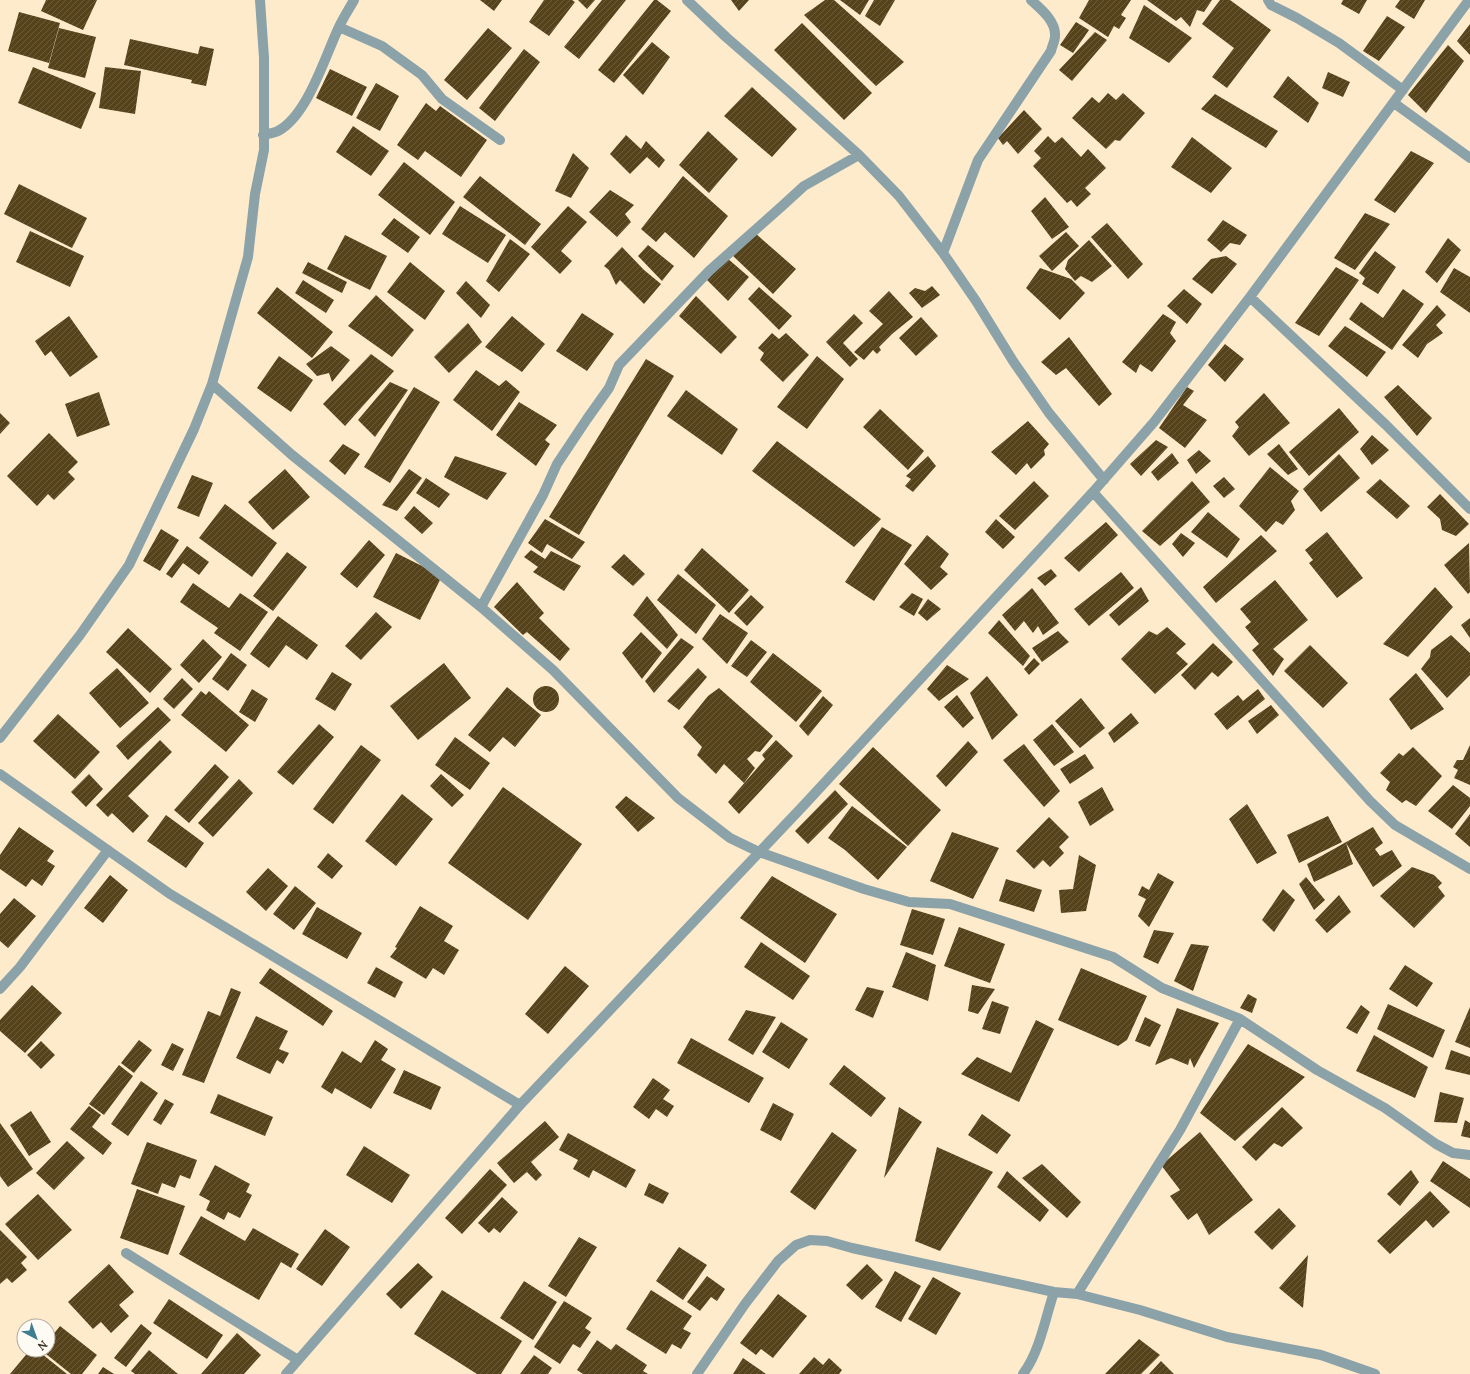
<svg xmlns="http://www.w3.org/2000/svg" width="1470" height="1374" font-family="Lora,serif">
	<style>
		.building { fill: url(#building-hatch) }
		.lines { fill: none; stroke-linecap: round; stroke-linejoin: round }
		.minor { stroke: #8ba2a9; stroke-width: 10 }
	</style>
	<defs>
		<pattern id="building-hatch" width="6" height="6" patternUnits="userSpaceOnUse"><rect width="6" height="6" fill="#56421b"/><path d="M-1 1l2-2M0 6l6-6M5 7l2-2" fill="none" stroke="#6c5c3c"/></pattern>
	</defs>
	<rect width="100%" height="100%" fill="#fdebcb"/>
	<!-- building -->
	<path class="building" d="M46,0h51l-14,30 -42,-19z
		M480,0h22l-8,11z
		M544,0h28l3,2 -26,34 -20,-14z
		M578,0h17l-8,9z
		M602,0h24l-47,59 -15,-12z
		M654,0h3l14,11 -57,72 -16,-13z
		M731,0h18l-10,11z
		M825,0h9l70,62 -28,24 -72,-71z
		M840,0h29l-9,15z
		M874,0h21l-15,26 -15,-10z
		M1089,0h42l-10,15 5,3 -7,11 -5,-3 -6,11 -29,-19z
		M1147,0h65l-8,12 -7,-2 -7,17 -9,-10 -5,4z
		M1220,0h10l41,30 -44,58 -15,-11 22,-29 -32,-24z
		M1343,0h24l-8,14 -18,-10z
		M1400,0h25l-11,19 -19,-12z
		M1144,5l48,33 -23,25 -40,-25z
		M19,12l41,11 -11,40 -41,-12z
		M1387,16l18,11 -26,34 -16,-10z
		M1076,22l13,8 -16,23 -13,-8z
		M802,23l70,70 -28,27 -70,-70z
		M1470,24v31l-13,-14z
		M59,28l37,9 -11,41 -37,-10z
		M488,28l24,20 -45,52 -23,-20z
		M1095,32l12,8 -35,41 -13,-11z
		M130,39l68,15 2,-8 14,3 -8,37 -15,-3 1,-3 -68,-15z
		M652,42l18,15 -27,38 -20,-20z
		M1448,45l16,16 -38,52 -18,-18z
		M524,49l16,13 -45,59 -16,-13z
		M33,67l63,26 -15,36 -63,-26z
		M105,67l36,4 -6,43 -36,-6z
		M330,69l37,18 -15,29 -36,-18z
		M1328,72l22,10 -7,15 -21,-9z
		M1288,76l31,27 -11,20 -35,-26z
		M376,83l23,13 -19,35 -24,-13z
		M752,87l45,42 -25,28 -48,-41z
		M1108,93l8,7 7,-7 22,20 -25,28 -5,-1 -9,9 -34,-31 20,-21 7,6z
		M1215,94l63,37 -12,17 -65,-39z
		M426,103l10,8 4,-5 47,34 -26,37 -36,-26 -7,9 -21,-15z
		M1024,110l18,19 -24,25 -11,-13 -4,4 -5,-7z
		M353,126l36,25 -18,25 -35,-24z
		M708,131l30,28 -29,34 -30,-28z
		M626,135l15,14 5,-8 19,19 -6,8 -12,-11 -17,17 -20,-20z
		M1048,136l7,7 7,-6 19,20 7,-8 18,19 -21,20 6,6 -14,13 -6,-7 -4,3 -34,-37 8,-8 -7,-7z
		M1192,137l40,31 -21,25 -40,-26z
		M1411,151l23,12 -39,50 -21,-13z
		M573,153l16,15 -18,30 -16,-7z
		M404,162l51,40 -25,33 -52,-40z
		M480,176l61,48 -16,21 -62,-48z
		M683,176l45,40 -34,42 -29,-26 -9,10 -15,-13z
		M19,184l68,34 -15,30 -68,-34z
		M610,190l24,15 -9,9 6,8 -14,15 -28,-25z
		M1045,197l24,30 -17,12 -21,-28z
		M460,206l46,29 -18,28 -46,-29z
		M568,206l19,16 -26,29 11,10 -12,13 -29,-27z
		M1365,213l25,11 -35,46 -21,-12z
		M394,218l26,19 -12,16 -27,-19z
		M1223,220l24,15 -7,10 -10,-2 -9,9 -14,-12z
		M1107,223l36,41 -15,15 -37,-42z
		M30,231l54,25 -14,31 -54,-25z
		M1066,232l13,14 -27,25 -13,-15z
		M755,233l41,36 -23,25 -42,-40z
		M345,235l42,21 -17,34 -43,-21z
		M1448,238l13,12 -24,33 -12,-11z
		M510,239l20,15 -31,38 -13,-11z
		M1089,240l23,26 -20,16 -11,-6 -6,5 -10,-12 3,-9z
		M648,245l26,21 -12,15 -24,-25z
		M622,247l22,23 17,14 -17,20 -24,-24 -4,5 -7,-15 -5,-4z
		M1375,251l21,16 -18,27 -16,-10 3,-6 -6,-5z
		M1226,256l11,8 -25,30 -20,-15 19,-20z
		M727,258l22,19 -21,24 -21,-21z
		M308,262l39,20 -5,11 -40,-20z
		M410,262l35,29 -20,29 -38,-28z
		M1336,267l23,13 -40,56 -24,-13z
		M1040,268l31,11 14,14 -25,27 -34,-32z
		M1454,268l16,9v36l-30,-21z
		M303,280l31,20 -8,13 -31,-20z
		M466,281l24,24 -9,13 -25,-25z
		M932,286l8,9 -18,13 -13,-15 6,-5 10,3z
		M277,287l56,45 -21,26 -55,-45z
		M759,287l33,29 -13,14 -31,-31z
		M1184,289l18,15 -15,20 -20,-18z
		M1403,289l21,15 -32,46 -43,-31 12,-17 22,16z
		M889,291l24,26 -21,17 -13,13 2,3 -4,4 -4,-4 -9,10 -10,-8 29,-28 -14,-13z
		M376,295l38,35 -22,27 -44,-31z
		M696,296l41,41 -16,17 -42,-38z
		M1437,305l9,10 -10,10 7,8 -16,11 -9,14 -16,-13z
		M582,313l32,21 -27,37 -31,-20z
		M854,314l9,9 -20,20 15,16 -8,8 -24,-25z
		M1163,314l13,8 -6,11 6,8 -24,31 -12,-8 -4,9 -14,-11z
		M69,316l29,41 -28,20 -19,-26 -6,5 -10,-15z
		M512,316l33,28 -23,28 -37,-25z
		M921,317l17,19 -22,20 -17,-18z
		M468,323l14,19 -33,31 -15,-16z
		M1345,326l41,26 -19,25 -39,-31z
		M772,333l7,6 7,-6 23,22 -26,27 -23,-22 4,-7 -6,-5z
		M1069,337l43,57 -13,12 -33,-38 -10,7 -15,-13z
		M1225,344l19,15 -19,23 -17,-17z
		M331,346l19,14 -18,22 -3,-9 -12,3 -11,-12z
		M371,354l23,17 -49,55 -22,-22z
		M279,356l34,24 -22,32 -34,-24z
		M817,356l27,23 -37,50 -30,-22z
		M646,359l28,17 -95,159 -30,-18z
		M476,370l23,16 7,-6 14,12 -28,39 -39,-31z
		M390,382l18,8 -33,47 -17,-17z
		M1398,385l34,33 -15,18 -33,-39z
		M414,387l26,15 -50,81 -26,-16z
		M1187,387l7,4 -11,14 24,15 -22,28 -26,-20z
		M686,390l52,39 -16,26 -55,-39z
		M99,392l11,33 -33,12 -12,-33z
		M1264,393l26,30 -41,33 -17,-20 7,-9 -4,-5z
		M519,402l38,23 -12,15 5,4 -14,22 -40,-31z
		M1339,408l20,24 -50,44 -20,-24z
		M880,409l44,42 -16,19 -45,-43z
		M0,413l10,10 -10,11z
		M1028,421l21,23 -5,6 1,5 -14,14 -4,-6 -11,12 -25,-23z
		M49,433l29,29 -10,10 7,7 -21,21 -6,-6 -11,12 -30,-30z
		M1372,435l17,15 -17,15 -12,-16z
		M1156,440l12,7 -27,29 -11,-12z
		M777,441l104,78 -27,28 -102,-76z
		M343,444l17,10 -15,21 -16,-14z
		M1279,444l19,25 -10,6 -21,-21z
		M1199,450l12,11 -15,13 -9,-14z
		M1172,453l7,10 -21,18 -7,-9z
		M1339,454l21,24 -39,34 -18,-23z
		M455,456l52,17 -20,27 -43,-23z
		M928,456l8,10 -23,26 -8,-6 6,-7 -5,-3z
		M1270,467l29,24 -8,10 4,9 -12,15 -7,-4 -10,11 -27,-26z
		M285,469l25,28 -37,33 -25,-28z
		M409,469l13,9 -25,33 -15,-6z
		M192,475l21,8 -14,34 -22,-9z
		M1224,477l11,12 -11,9 -11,-12z
		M426,478l24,16 -11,14 -23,-15z
		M1380,479l30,27 -13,13 -31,-27z
		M1034,481l15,15 -34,34 -16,-14z
		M1192,481l18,21 -50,44 -18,-15z
		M1440,494l29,30 -13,12 -14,-6 -2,-11 -13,-12z
		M225,504l52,39 -25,34 -53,-39z
		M414,506l19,17 -11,11 -18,-16z
		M1208,512l32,27 -13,19 -36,-26z
		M545,519l40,23 -13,17 -25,-15 -5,9 -14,-10z
		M996,519l19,18 -12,12 -18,-17z
		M1106,522l12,13 -39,37 -15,-14z
		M882,527l30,18 -38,56 -29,-19z
		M161,529l18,11 -19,31 -17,-10z
		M1327,532l36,46 -26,20 -28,-35 4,-3 -8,-10z
		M1181,533l14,10 -12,14 -11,-13z
		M927,535l22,19 -9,13 8,7 -17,16 -27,-26z
		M1261,535l16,16 -61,52 -13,-16z
		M369,540l16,15 -28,33 -17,-14z
		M1469,543l1,49 -2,2 -24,-29z
		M187,546l22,16 -10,13 -16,-12 -11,15 -6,-4z
		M702,548l47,42 -20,23 -45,-43z
		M531,550l14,9 6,-8 30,15 -17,25 -31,-19 5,-5 -14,-10z
		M287,552l20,15 -34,44 -20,-15z
		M396,553l46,23 -22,44 -47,-23z
		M624,554l21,20 -12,12 -22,-19z
		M1051,569l6,7 -12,10 -8,-8z
		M1121,572l13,16 -45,38 -15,-17z
		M678,574l38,31 -20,29 -39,-34z
		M1275,580l33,40 -35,29 11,10 -11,17 -21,-26 7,-6 -14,-17 6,-5 -11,-13z
		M517,582l27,31 -5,5 31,31 -10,12 -33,-29 -4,3 -29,-28z
		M193,583l36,25 11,-15 28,19 -28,39 -26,-18 4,-5 -38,-26z
		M1141,587l8,14 -30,25 -10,-11z
		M1435,587l18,20 -45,50 -25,-13z
		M1032,588l27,35 -16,12 -5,-9 -5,7 -9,-12 -9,10 -13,-16z
		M912,593l11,6 -9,17 -15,-9z
		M751,595l13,12 -17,19 -13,-13z
		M647,596l31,39 -11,14 -34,-34z
		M928,599l13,10 -14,12 -9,-8z
		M376,612l16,15 -31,33 -16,-14z
		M720,614l28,19 -21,31 -25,-25z
		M278,616l40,29 -11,15 -21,-15 -17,23 -19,-14z
		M1470,618v20l-9,-13z
		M999,620l31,36 -7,10 -35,-33z
		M1167,627l19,17 -10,9 12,11 -33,30 -34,-35 28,-28 8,4z
		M128,628l44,41 -22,24 -44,-41z
		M1058,631l11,11 -27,20 -10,-14z
		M641,632l21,21 -20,26 -20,-26z
		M1451,635l19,18v22l-23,23 -26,-29 9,-12 1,-7z
		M681,638l13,9 -40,46 -9,-12z
		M203,639l19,18 -23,26 -19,-18z
		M751,640l16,12 -20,25 -16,-11z
		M1213,643l20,19 -15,15 -6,-5 -17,18 -14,-15z
		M1310,645l38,38 -25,25 -39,-37z
		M231,653l16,12 -19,26 -16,-12z
		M773,653l49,38 -26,31 -46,-40z
		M1034,658l6,6 -11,11 -5,-6z
		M444,663l27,35 -53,42 -28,-34z
		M947,665l22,14 -30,22 -12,-12z
		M117,668l32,35 -29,25 -31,-35z
		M698,668l9,9 -28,33 -12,-9z
		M332,672l20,12 -17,27 -20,-12z
		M1416,673l28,36 -33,21 -22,-31z
		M987,676l31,39 -26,25 -22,-47z
		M182,678l11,11 -19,20 -11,-10z
		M533 699a13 13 0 1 1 26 0a13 13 0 1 1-26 0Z
		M507,687l34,28 -26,32 -12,-10 -13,15 -22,-17z
		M719,688l54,48 -13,16 -5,-1 -8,8 8,9 -11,15 -20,-19 -8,10 -19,-19 5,-8 -19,-20 25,-31z
		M252,689l16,10 -13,23 -16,-10z
		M1258,689l7,10 -38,31 -13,-16 24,-19 5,6z
		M201,691l5,4 3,-4 40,34 -23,27 -45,-37z
		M957,695l17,23 -11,10 -19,-21z
		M823,696l10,9 -25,31 -9,-10z
		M1081,698l24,30 -25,20 -25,-27z
		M1271,705l8,10 -22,19 -9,-13z
		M158,707l13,13 -43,40 -12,-14z
		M1131,713l8,10 -25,20 -6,-10z
		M58,714l42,38 -25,27 -42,-38z
		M319,724l15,13 -41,48 -16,-13z
		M1052,724l22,28 -20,14 -21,-26z
		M455,737l35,26 -20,27 -35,-25z
		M160,740l12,12 -44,44 21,20 -16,17 -21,-20 -4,4 -12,-12z
		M776,740l17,16 -54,58 -11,-12 37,-43 -3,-4z
		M968,741l10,11 -32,35 -10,-11z
		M1024,744l36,47 -16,16 -41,-47z
		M361,745l20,15 -48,64 -20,-15z
		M1470,745v40l-16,-7 4,-8 -5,-3 4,-7h6z
		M873,747l68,63 -33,36 -69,-62z
		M1413,747l29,29 -26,30 -10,-6 -4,3 -16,-13 4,-8 -10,-9 19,-20 4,3z
		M1085,754l9,14 -24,16 -10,-15z
		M215,764l14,13 -40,46 -15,-13z
		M89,774l14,15 -17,18 -15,-15z
		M441,774l23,21 -12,12 -22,-21z
		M239,779l14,14 -40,44 -15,-14z
		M1453,785l17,13v8l-18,23 -24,-18z
		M503,787l79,57 -54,76 -80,-57z
		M1102,787l12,23 -24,16 -12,-24z
		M835,790l13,14 -40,40 -13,-13z
		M402,794l31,25 -37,47 -31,-25z
		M626,796l29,22 -17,14 -23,-25z
		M1247,804l30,49 -20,11 -28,-45z
		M852,806l55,41 -29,33 -33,-30 -17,-12z
		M1470,814v33l-15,-13z
		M166,815l38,28 -18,25 -39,-27z
		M1328,816l14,26 -43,21 -12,-28z
		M1049,817l20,20 -10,10 5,6 -14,14 -7,-7 -9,9 -18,-18z
		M19,827l35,24 -7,10 8,5 -13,20 -10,-7 -6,8 -26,-18v-14z
		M1373,827l10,16 -8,6 5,7 12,-6 10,16 -29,21 -27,-44 7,21 -39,18 -7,-18z
		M952,832l47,16 -26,51 -43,-18z
		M328,853l15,13 -11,13 -15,-12z
		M1079,855l17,10 -10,46 -25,2 -2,-23 14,-1z
		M1412,867l22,8 8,8 -4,4 7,9 -31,32 -34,-32z
		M268,868l20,18 -22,25 -20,-19z
		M1158,873l16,9 -25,45 -11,-11 8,-17 -8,-4 4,-9 7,4z
		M110,875l18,15 -25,33 -19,-15z
		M772,876l65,38 -32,49 -65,-45z
		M1306,877l19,23 -11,10 -15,-26z
		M1006,879l36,11 -8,22 -35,-11z
		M295,886l21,17 -22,27 -21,-16z
		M1283,889l12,11 -21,32 -12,-12z
		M1339,895l12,17 -24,21 -12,-13z
		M14,898l22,18 -28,32 -8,-7v-27z
		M420,906l33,20 -9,15 15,9 -15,25 -11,-7 -7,11 -36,-22 7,-9 -2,-1z
		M317,907l45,26 -15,26 -45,-25z
		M912,909l33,10 -12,36 -33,-10z
		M959,927l46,17 -15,39 -46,-17z
		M1154,930l20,3 -16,31 -15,-7z
		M761,942l49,34 -17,24 -49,-33z
		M1191,944l18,2 -16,45 -19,-10z
		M906,952l30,13 -8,36 -36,-14z
		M1405,965l28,18 -16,24 -28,-18z
		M565,966l24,20 -41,48 -23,-20z
		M376,967l27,15 -8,16 -28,-15z
		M270,968l63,43 -10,15 -64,-43z
		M1081,968l66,28 -20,44 -9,6 -60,-26z
		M32,985l30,28 -37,40 -25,-22v-11z
		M972,985l23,4 -17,25 -10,-3z
		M867,987l17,4 -11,27 -18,-8z
		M231,988l10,4 -37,91 -22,-8 26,-64 12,5z
		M1248,994l9,5 -5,14 -12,-5z
		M992,1001l17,6 -9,27 -18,-5z
		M1388,1004l57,26 -12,28 -56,-29z
		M1361,1005l9,7 -13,22 -11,-6z
		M1470,1007v41l-15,-6z
		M1177,1008l42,15 -25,45 -4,-10 -2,7 -17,-7 -16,7z
		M746,1010l30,7 -23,38 -25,-15z
		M256,1016l32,15 -9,18 10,4 -6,11 -6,-4 -7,14 -34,-16z
		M1145,1017l16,8 -11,22 -15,-6z
		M1036,1020l18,9 -35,73 -58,-28 16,-17 34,16z
		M781,1022l27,17 -19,30 -27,-17z
		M1374,1035l54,32 -13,31 -59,-27z
		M691,1038l73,40 -15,25 -72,-40z
		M139,1040l13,10 -18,23 -13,-10z
		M375,1040l13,9 -7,11 15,9 -25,40 -36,-21 -3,6 -11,-7 21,-36 19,12z
		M41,1041l14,14 -14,14 -14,-14z
		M172,1043l12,6 -11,22 -12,-6z
		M1248,1044l57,33 -70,64 -35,-28z
		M1451,1050l19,7v18l-25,-6z
		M119,1065l14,11 -29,39 -15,-11z
		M844,1065l42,33 -15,19 -42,-33z
		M404,1070l37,17 -10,23 -38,-17z
		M653,1078l17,12 -7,9 11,7 -7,11 -11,-8 -7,10 -16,-12z
		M141,1081l17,12 -30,43 -17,-12z
		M1440,1092l24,6 -7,25 -23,-1z
		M218,1094l55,23 -8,19 -55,-23z
		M165,1099l9,5 -13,21 -8,-5z
		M773,1103l21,11 -13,27 -21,-11z
		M89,1106l12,9 -9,12 20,16 -9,12 -33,-26z
		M899,1107l23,15 -38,56z
		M1282,1107l21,21 -21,19 -8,-4 -18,18 -14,-14z
		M31,1111l20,31 -22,14 -19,-31z
		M982,1114l29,21 -14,19 -29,-19z
		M1465,1120l5,3v15l-9,-2z
		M545,1121l14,16 -28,25 11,13 -6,6 -9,-9 -13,11 -17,-20z
		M0,1123l33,46 -25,18 -8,-11z
		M832,1132l25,18 -42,60 -25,-18z
		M1200,1132l53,68 -44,35 -12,-22 -9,7 -18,-24 10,-6 -19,-25z
		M568,1133l68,37 -10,18 -33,-18 -4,8 -16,-9 5,-9 -19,-10z
		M67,1141l18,17 -31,32 -18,-17z
		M147,1142l50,18 -7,19 -10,-4 -5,13 -13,-5 -4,11 -27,-10z
		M364,1146l46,29 -18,28 -46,-28z
		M937,1147l56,25 -53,79 -25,-10z
		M1443,1161l27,18v29l-40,-27z
		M1042,1164l39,38 -14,16 -45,-40z
		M215,1165l35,19 -4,8 6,3 -12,23 -12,-6 -4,8 -18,-10 4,-9 -11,-6z
		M490,1169l17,16 -45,49 -17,-16z
		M1411,1170l8,12 -19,24 -13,-12z
		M1007,1171l42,39 -9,12 -43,-35z
		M649,1183l20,10 -6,11 -19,-9z
		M137,1189l48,17 -17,49 -48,-17z
		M1430,1191l20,21 -17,16 -7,-8 -36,34 -13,-13z
		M38,1194l34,36 -34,30 -33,-36z
		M502,1197l16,15 -18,21 -6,-5 -5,5 -11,-10z
		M1279,1208l17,18 -24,24 -18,-18z
		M201,1216l44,25 8,-13 46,26 -8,14 -10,-6 -22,38 -80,-46z
		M325,1229l25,18 -28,39 -26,-17z
		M0,1230l27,27 -6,6 6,7 -15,13 -5,-5 -7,6z
		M579,1237l18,10 -31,50 -18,-11z
		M679,1247l28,18 -24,35 -27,-19z
		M1308,1255l-5,53 -24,-20z
		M418,1263l15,14 -32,32 -15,-15z
		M109,1264l25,28 -15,13 10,11 -18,17 -10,-11 -8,7 -25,-27z
		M867,1264l16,16 -21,20 -16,-15z
		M895,1271l26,15 -20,36 -26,-15z
		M707,1276l18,13 -8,12 -6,-4 -11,14 -13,-9z
		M933,1277l28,16 -25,42 -28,-16z
		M524,1281l33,21 -24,38 -33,-22z
		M442,1290l80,51 -21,33h-24l-63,-40z
		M651,1290l41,26 -9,13 8,4 -10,16 -9,-5 -6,10 -40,-25z
		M778,1294l29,22 -34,42 -12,-9 -5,6 -16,-12z
		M169,1299l54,36 -16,24 -54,-36z
		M564,1301l28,17 -7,10 6,4 -11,16 -7,-4 -13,20 -26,-17z
		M141,1324l11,9 -26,34 -12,-9z
		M60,1326l37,29 -15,19h-11l-30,-24h7v-9z
		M237,1333l24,22 -17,19h-43z
		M1139,1339l21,16 -19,19h-36z
		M597,1340l14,10 5,-6 31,21 -4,6 5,3h-65l-6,-4z
		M30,1350h7l30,24h-57z
		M149,1350l29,24h-43l-4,-3z
		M534,1355l18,13 -4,6h-28z
		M814,1357l9,8 6,-7 13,12 -3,4h-40z
		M743,1358l23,16h-33z
		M1161,1361l13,13h-25z
		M103,1367l11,7h-16z"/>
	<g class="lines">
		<!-- minor -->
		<path class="minor" d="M687,0l39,37 62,54 71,64 40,41 44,57 33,48 37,60 36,52 55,67
			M1268,0l3,5 26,13 42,25 64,47
			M339,27l43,19 40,29 20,24 58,41
			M1394,103l76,55
			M263,135c5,-1 11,-2 15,-4 30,-16 47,-75 61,-104 4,-9 10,-18 15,-27
			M943,253l35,-93 73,-109c1,-5 4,-10 4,-15 1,-15 -14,-27 -24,-36
			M1250,297l136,128 84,84
			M212,384l80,71 189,152 72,63 125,128 52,40 29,14 105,37 45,13 41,2 163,53 49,31 78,31 77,51 68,38 51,36 17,9 17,2
			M1093,492l277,309 25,24 75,44
			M481,607l62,-112 14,-31 30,-45 22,-31 10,-23 90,-94 72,-64 23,-21 55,-31
			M0,738l80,-103 49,-70 65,-136 18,-45 36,-127 7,-63 9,-44v-92l-4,-58
			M0,774l170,120 350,211 284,-300 289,-313 61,-70 96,-125 219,-297
			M0,989l20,-22 88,-117
			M126,1253l172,107
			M1077,1294l103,-164 60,-111
			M286,1374l234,-269
			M697,1374l48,-70 33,-43 18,-16 14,-5 17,1 25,7 202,44 23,2 63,16 87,27 94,18 54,19
			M1023,1374c17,-23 22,-55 31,-82"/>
	</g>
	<!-- north arrow -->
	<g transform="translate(36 1338) rotate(139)"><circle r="19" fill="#fefaf4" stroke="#b0aba2"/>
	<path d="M0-3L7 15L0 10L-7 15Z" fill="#3e7e92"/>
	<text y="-6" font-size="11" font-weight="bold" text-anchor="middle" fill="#3c3528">N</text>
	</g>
</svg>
